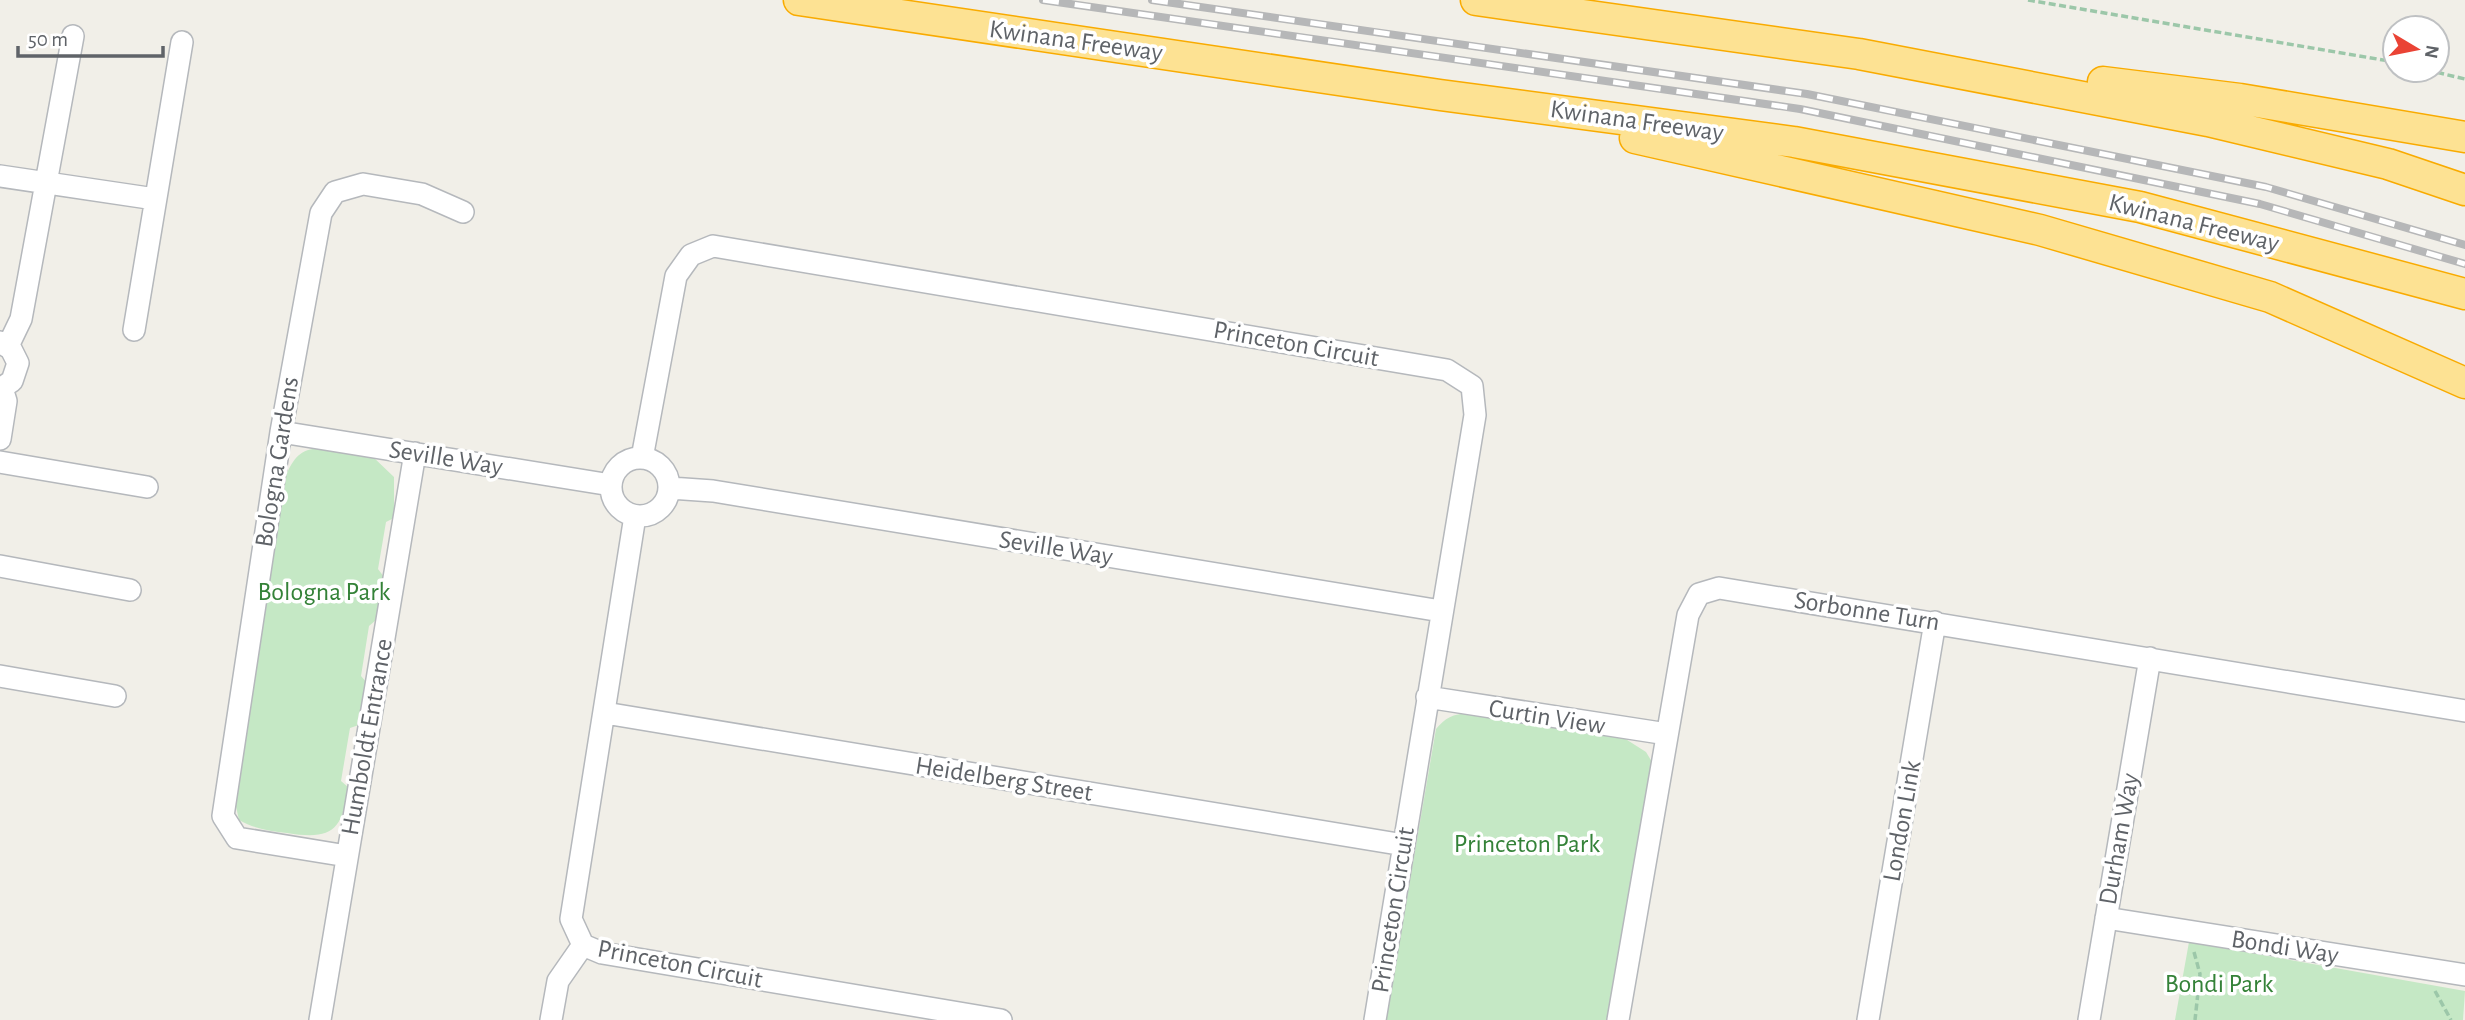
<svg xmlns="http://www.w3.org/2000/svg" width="2465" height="1020" font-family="'Alegreya Sans',sans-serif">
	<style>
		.green { fill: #c5e8c5 }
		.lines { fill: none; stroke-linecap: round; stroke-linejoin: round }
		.minor-casing { stroke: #b5b8bc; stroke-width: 24 }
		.highway-casing { stroke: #f9ab00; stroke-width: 33 }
		.path { stroke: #9cc7a9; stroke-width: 3.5; stroke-dasharray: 7 3.5; stroke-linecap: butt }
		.minor { stroke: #fff; stroke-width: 21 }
		.highway { stroke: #fde293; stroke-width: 30 }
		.rail-casing { stroke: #b6b7b8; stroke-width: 8 }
		.rail { stroke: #fff; stroke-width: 5; stroke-dasharray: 16; stroke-linecap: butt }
		.labels { text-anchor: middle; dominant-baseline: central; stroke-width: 7; stroke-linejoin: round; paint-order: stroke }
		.street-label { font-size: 26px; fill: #5f6368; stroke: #fff }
		.park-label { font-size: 26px; fill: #348238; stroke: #fff }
	</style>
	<rect width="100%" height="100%" fill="#f1efe8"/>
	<!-- green -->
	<path class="green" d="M320,448l52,8 22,21v41l-8,4 -8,47 6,8 -8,43 -7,6 -8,50 6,7 -8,42 -9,3 -9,53 7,6c-5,45 -18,53 -61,46 -17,-2 -32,-4 -48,-13l-4,-18 51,-327c8,-17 14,-26 34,-27z
		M1468,713l156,25 22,14 6,10 -45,258h-221l50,-291c9,-11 17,-15 32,-16z
		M2189,942l276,49 -2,29h-288z"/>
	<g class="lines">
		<defs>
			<path id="minor" d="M0,176l155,23
				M134,330l48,-288
				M0,342l11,7 7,14 -6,18 -12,8
				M8,346l13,-27 52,-283
				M281,432l330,53
				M0,439l6,-38 -4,-13
				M642,458l34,-182 15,-21 22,-9 734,124 25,16 3,29 -100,605
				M611 487a29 29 0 1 1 58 0a29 29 0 1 1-58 0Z
				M0,462l147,25
				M670,488l43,3 728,120
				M635,516l-64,403 12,26 19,8 399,67
				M0,566l130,24
				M0,676l115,20
				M1427,697l240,37
				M605,713l799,132
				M347,856l-110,-18 -14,-22 58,-384 40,-219 14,-21 28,-8 59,10 41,18
				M2106,918l359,57
				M320,1020l95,-567
				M551,1020l7,-39 25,-36
				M1618,1020l70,-405 11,-21 20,-6 746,123
				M1868,1020l67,-398
				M2089,1020l61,-362"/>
			<path id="highway" d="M799,0l641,95 354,47 346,65 325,87
				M1476,0l383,54 349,67 180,43 77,26
				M2103,82l137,17 225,38
				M1635,138l405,92 230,67 195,86"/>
		</defs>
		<!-- minor casing -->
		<use href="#minor" class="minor-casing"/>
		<!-- highway casing -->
		<use href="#highway" class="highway-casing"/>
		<!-- path -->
		<path class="path" d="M2028,0l367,62
			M2427,70l38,9
			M2194,952l6,22 -5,46
			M2435,991l16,29"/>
		<!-- minor -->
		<use href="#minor" class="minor"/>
		<!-- highway -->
		<use href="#highway" class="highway"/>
		<defs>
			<path id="rail" d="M1043,0l757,109 460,95 205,60
				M1152,0l655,94 459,93 199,58"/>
		</defs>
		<!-- rail casing -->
		<use href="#rail" class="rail-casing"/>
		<!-- rail -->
		<use href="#rail" class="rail"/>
	</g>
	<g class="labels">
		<!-- street labels -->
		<g class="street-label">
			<text transform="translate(1076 41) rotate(8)">Kwinana Freeway</text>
			<text transform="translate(1637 121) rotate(8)">Kwinana Freeway</text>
			<text transform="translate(2194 223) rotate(14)">Kwinana Freeway</text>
			<text transform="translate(1296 344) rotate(10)">Princeton Circuit</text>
			<text transform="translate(446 458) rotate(9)">Seville Way</text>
			<text transform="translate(277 462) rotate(-81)">Bologna Gardens</text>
			<text transform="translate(1056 548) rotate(9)">Seville Way</text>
			<text transform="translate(1867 611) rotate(9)">Sorbonne Turn</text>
			<text transform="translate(1547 717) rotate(9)">Curtin View</text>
			<text transform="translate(367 737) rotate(-80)">Humboldt Entrance</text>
			<text transform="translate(1004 779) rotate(9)">Heidelberg Street</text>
			<text transform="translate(1902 821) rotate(-80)">London Link</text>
			<text transform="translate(2119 839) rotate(-80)">Durham Way</text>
			<text transform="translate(1393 910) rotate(-81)">Princeton Circuit</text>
			<text transform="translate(2285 947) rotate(9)">Bondi Way</text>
			<text transform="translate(680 964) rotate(11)">Princeton Circuit</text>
		</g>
		<!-- park labels -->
		<g class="park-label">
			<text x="324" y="592">Bologna Park</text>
			<text x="1527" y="844">Princeton Park</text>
			<text x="2219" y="984">Bondi Park</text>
		</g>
	</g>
	<!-- north arrow -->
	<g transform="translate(2416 49) rotate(100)"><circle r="33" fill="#ffffff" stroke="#bfc1c3" stroke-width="2"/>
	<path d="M0-5L12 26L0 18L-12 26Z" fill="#ea4335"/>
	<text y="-10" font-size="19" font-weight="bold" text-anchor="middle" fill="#5f6368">N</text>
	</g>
	<!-- scale -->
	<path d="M18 46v10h145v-10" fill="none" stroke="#5f6368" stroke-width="3.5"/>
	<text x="28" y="46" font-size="21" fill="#5f6368" stroke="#ffffff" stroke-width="5" paint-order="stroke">50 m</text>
</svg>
